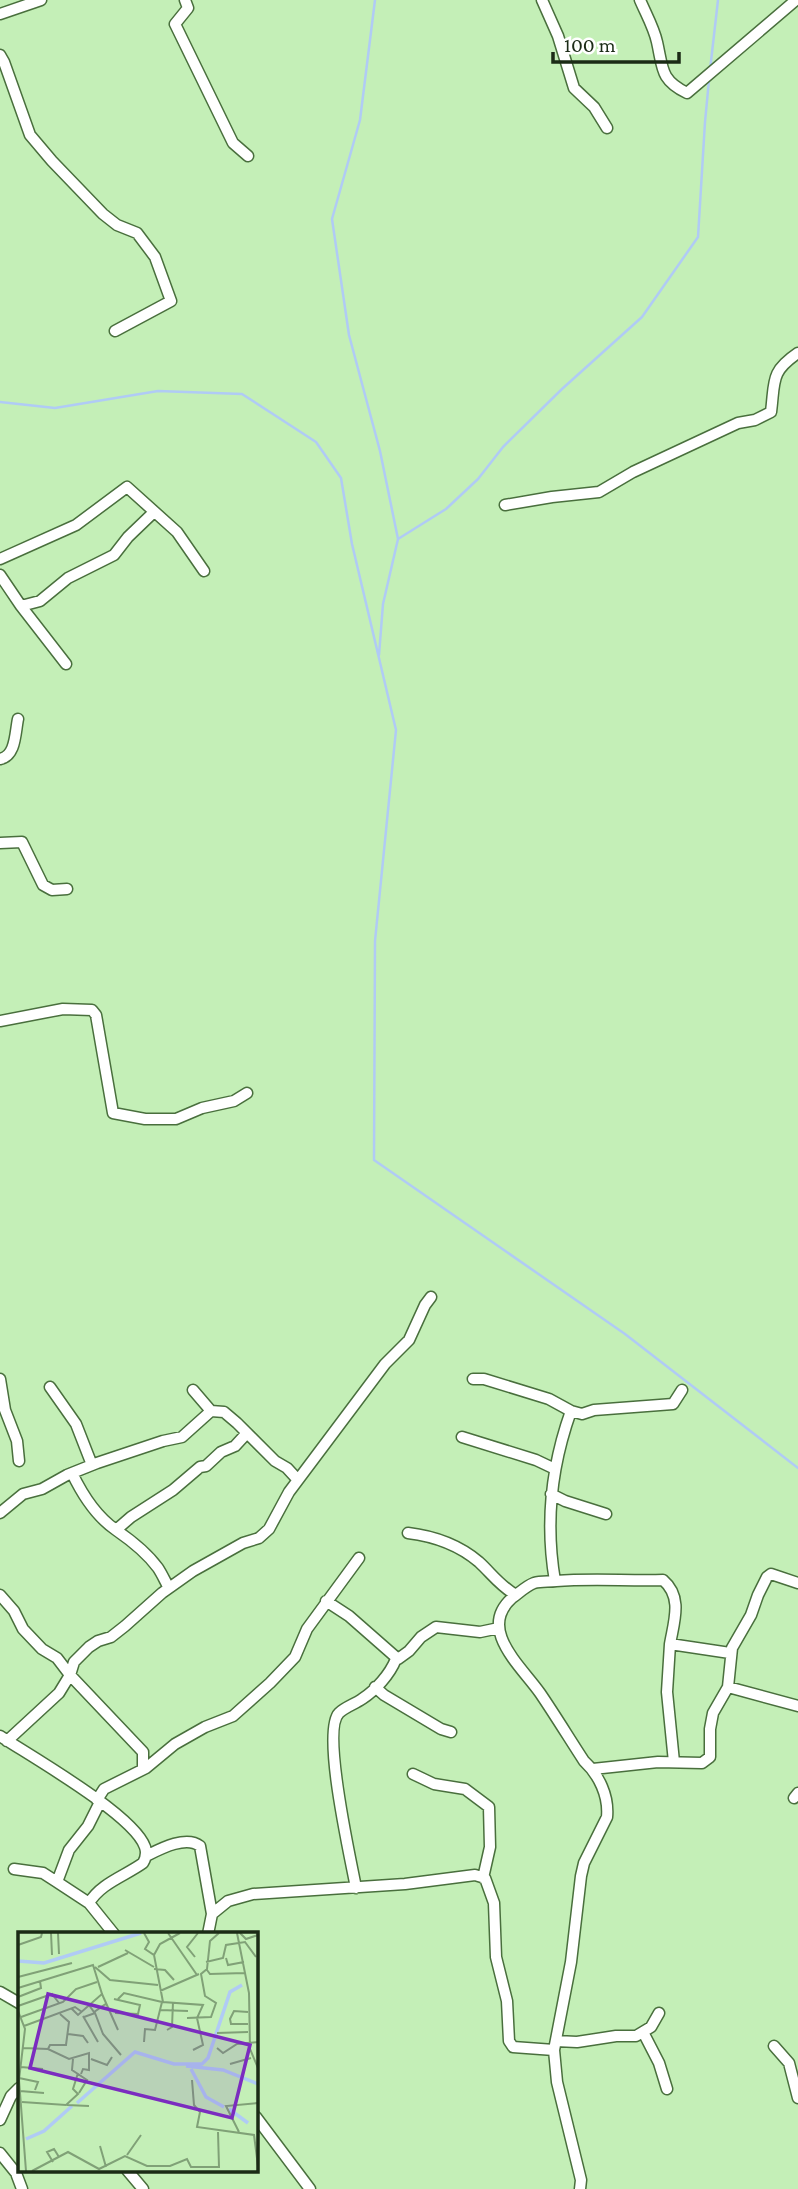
<svg xmlns="http://www.w3.org/2000/svg" width="798" height="2189" font-family="'Crimson Pro',serif">
	<style>
		.lines { fill: none; stroke-linecap: round; stroke-linejoin: round }
		.stream { stroke: #b0cbf5; stroke-width: 2.5 }
		.minor-casing { stroke: #496f3d; stroke-width: 13 }
		.minor { stroke: #fff; stroke-width: 10 }
		.inset-river { fill: none; stroke: #b0cbf5; stroke-width: 3.5 }
		.inset-road { fill: none; stroke: #80a177; stroke-width: 2 }
		.view { fill: #7b2cbf; fill-opacity: 0.15; stroke: #7b2cbf; stroke-width: 3.5 }
		.inset-edge { fill: none; stroke: #1b2b16; stroke-width: 3.5 }
	</style>
	<rect width="100%" height="100%" fill="#c4efb7"/>
	<g class="lines">
		<!-- stream -->
		<path class="stream" d="M375,0l-15,120 -28,99 17,116 31,116 18,88 -15,65 -4,51
			M710,70l8,-70
			M0,402l55,6 103,-17 84,3 74,48 25,36 11,66 44,186 -21,211 -1,219 251,174 173,134
			M398,539l48,-30 32,-30 25,-32 59,-58 80,-72 56,-80 7,-115 4,-42"/>
		<defs>
			<path id="minor" d="M185,0l3,8 -13,16 58,119 15,13
				M542,0l16,36 16,52 20,19 13,21
				M640,0c6,14 14,28 17,42 6,26 3,38 30,51l109,-93
				M0,14l41,-14
				M0,55l4,7 26,73 22,26 51,53 14,11 20,8 18,24 16,44 -56,30
				M505,505l47,-8 47,-5 34,-20 105,-49 17,-3 16,-8c4,-31 -1,-40 27,-59
				M0,559l76,-34 51,-38 50,45 27,39
				M0,575l21,31 45,58
				M21,606l19,-5 28,-23 46,-23 14,-18 26,-25
				M0,759c16,-3 15,-26 18,-40
				M0,843l22,-1 21,43 9,5 15,-1
				M0,1021l63,-12 29,1 4,5 17,98 32,6h31l26,-11 32,-7 13,-8
				M0,1379l5,31 12,31 2,20
				M473,1379h11l65,20 22,12c-20,56 -26,112 -16,170
				M50,1387l26,37 16,41
				M211,1411l13,1 13,11 38,38 12,7 11,12
				M571,1411l11,3 12,-4 79,-6 9,-14
				M462,1437l74,23 19,9
				M72,1473c10,21 25,44 44,57 16,11 31,23 42,38 4,6 7,13 11,20
				M551,1494l14,7 41,13
				M0,1513l23,-19 19,-5 25,-14 30,-12 66,-22 19,-4 29,-26 -18,-21
				M116,1530l15,-13 42,-27 27,-23 6,-1 15,-14 14,-6 12,-13
				M408,1533c25,3 51,12 71,29 12,11 22,25 37,33
				M0,1595l14,16 9,18 19,20 15,9 13,17 -11,18 -52,48
				M326,1601l23,15 49,43 11,-8 12,-14 15,-10 44,5 19,-4
				M670,1644l-3,48 7,70
				M375,1687l9,8 57,34 10,3
				M728,1687l70,19
				M0,1736c32,21 134,79 145,111 2,6 1,11 -2,16 -18,13 -42,20 -54,40
				M146,1768l-3,-1v-15l-73,-77 4,-13 15,-15 9,-6 13,-4 14,-11 37,-33 31,-22 50,-28 16,-5 10,-9 20,-37 96,-128 24,-24 16,-35 6,-8
				M593,1769l65,-7 44,1 8,-6v-28l3,-16 15,-26 4,-39 19,-33 7,-20 9,-18 4,-3 27,9
				M413,1774l21,10 31,5 24,18 1,40 -7,31
				M794,1798l4,-5
				M97,1800l7,-11 42,-21 29,-24 30,-17 28,-11 37,-33 25,-26 12,-28 52,-71
				M100,1802l-12,24 -19,24 -12,32 32,21 25,31
				M146,1856c14,-7 40,-21 54,-10l12,68
				M14,1869l29,4 14,9
				M356,1888c-5,-28 -35,-157 -17,-175 6,-6 16,-9 23,-14 14,-9 28,-25 34,-40
				M208,1934l4,-20 16,-13 25,-7 152,-10 70,-9 10,3 9,25 2,54 11,44 2,40 4,6 41,3
				M0,1992l19,11
				M643,2032l16,31 8,26
				M556,2041l21,1 39,-6h20l15,-9 8,-14
				M774,2046l15,17 9,35
				M256,2117l54,72
				M0,2120l11,-24 8,-8
				M0,2153l16,20 6,16
				M127,2170l16,19
				M580,2189l1,-9 -24,-98 -3,-32 17,-88 10,-86 3,-13 23,-46c2,-21 -8,-42 -23,-56 -15,-23 -29,-46 -44,-68 -19,-27 -63,-64 -28,-95 7,-5 14,-12 22,-15 7,-2 15,-1 22,-2 35,-3 71,0 107,-1 20,17 11,41 7,64l60,9"/>
		</defs>
		<!-- minor casing -->
		<use href="#minor" class="minor-casing"/>
		<!-- minor -->
		<use href="#minor" class="minor"/>
	</g>
	<!-- overview -->
	<g transform="translate(18 1932)">
		<rect width="240" height="240" fill="#c4efb7"/>
		<path class="inset-river" d="M0,29l26,2 97,-30M168,134l37,4 35,14M173,137l15,28 18,10M59,171l58,-51 39,12h28l6,-6 22,-66 12,-7M211,177l19,14M8,207l18,-8 28,-25"/>
		<path class="inset-road" d="M33,1l1,22M40,1l1,21M126,1l5,9 -4,7 9,6 6,-11 20,-11M150,1l29,42M219,1l12,60 1,56 8,19M222,1l6,6 12,-4M0,13l23,-8 1,-4M107,18l29,17M136,23l9,47 40,3 -6,13 6,27 -10,5M177,25l-8,-10 11,-14M208,26l2,7 16,-3M188,30l17,-4 3,-13 19,-3 11,15M77,35l15,13 48,5M80,35l30,-14M136,37l11,1 9,10M189,38l3,4 35,-1M0,45l54,-14M0,56l75,-23 9,29 -24,21 -6,-6M142,59l39,-17M84,62l16,36M0,65l23,-9 -1,-7M96,67l26,6 -2,9 -23,-1M100,67l6,-6 38,9M71,73l5,7 13,-9M0,74l34,-12 7,9M142,78l28,1M0,79l7,18 -6,51 7,91M65,84l15,26M3,85l42,-15 13,-13 21,-7M66,85l11,-4 8,21 18,21M169,86l24,-1 5,-14 -11,-7 -4,-22 6,-5 3,-28 9,-8M230,92h-17l-1,-5 4,-8 14,1M6,94l51,-19 7,5M149,98l5,-3 1,-25M199,101l31,-1M50,102l15,2 5,7M126,110l1,-13 10,1 7,-28M5,116l25,1 21,10 20,-6v17l-6,-1 -2,5M199,116l6,5 14,-9 21,-2M30,117l2,-4h16l3,-23 -9,-8M55,127l-1,11 15,10 -8,13M73,127l16,6 5,-8M212,132l21,-6M3,135l22,2M1,146l19,4 -3,8M174,148l2,25 6,7 -3,15 57,8 4,31M2,159l24,2M4,170l44,3 12,-11 -5,-5 5,-16M49,173l22,1M221,200l-13,-26 32,-3M82,214l6,21M109,223l14,-20M35,230l-6,-10 7,-3 5,8M14,239l36,-19 31,17 26,-13 22,10h23l17,-7 4,8h28l-1,-35"/>
		<path class="view" d="M30,62l202,51 -18,73 -202,-50z"/>
		<rect width="240" height="240" class="inset-edge"/>
	</g>
	<!-- scale -->
	<path d="M553 52v10h126v-10" fill="none" stroke="#1b2b16" stroke-width="3.5"/>
	<text x="564" y="52" font-size="21" fill="#1b2b16" stroke="#ffffff" stroke-width="5" paint-order="stroke">100 m</text>
</svg>
